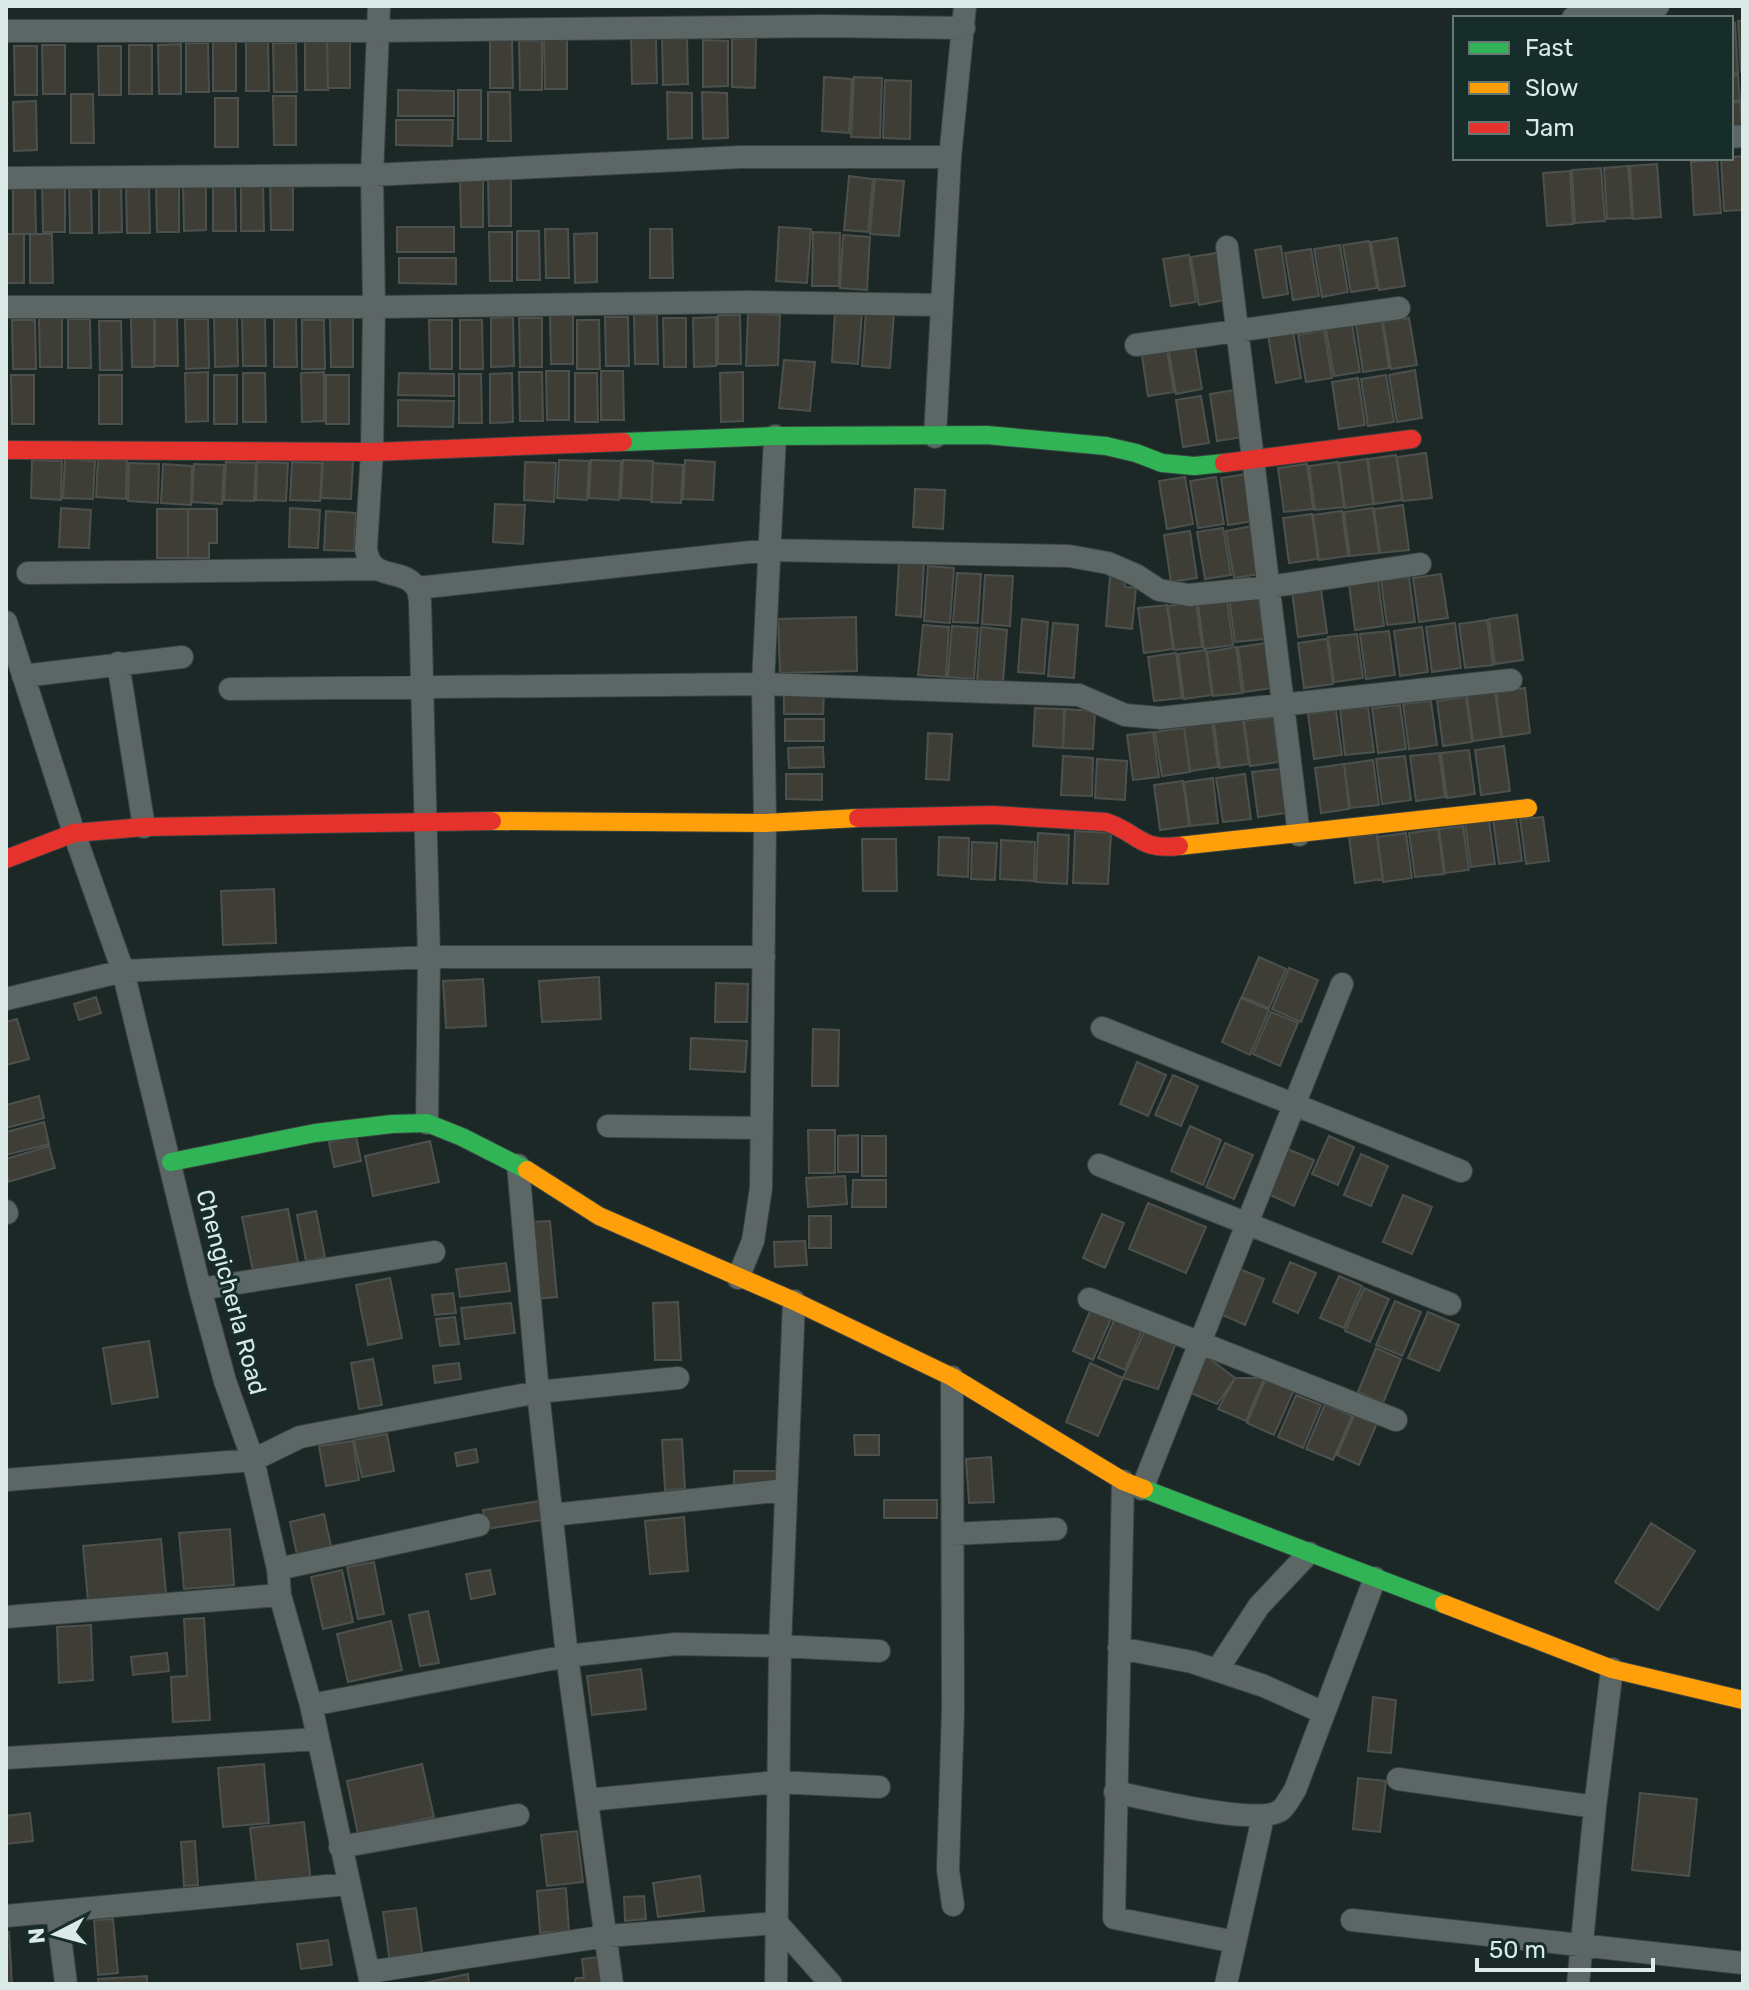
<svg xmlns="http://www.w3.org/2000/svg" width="1749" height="1990" font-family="Rubik,sans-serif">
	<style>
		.building { fill: #3e3e36; stroke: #4d514d; stroke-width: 2 }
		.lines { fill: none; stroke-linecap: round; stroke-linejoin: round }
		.street-casing { stroke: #394342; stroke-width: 24 }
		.fast-casing { stroke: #394342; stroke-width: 20 }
		.slow-casing { stroke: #394342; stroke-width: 20 }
		.jam-casing { stroke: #394342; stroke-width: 20 }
		.street { stroke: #5c6665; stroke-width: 22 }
		.fast { stroke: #30b455; stroke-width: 18 }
		.slow { stroke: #ff9f0a; stroke-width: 18 }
		.jam { stroke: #e5322d; stroke-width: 18 }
		.labels { text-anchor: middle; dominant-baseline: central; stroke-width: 6; stroke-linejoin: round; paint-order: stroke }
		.street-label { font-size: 24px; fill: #dbe9e7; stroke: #162d2a }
	</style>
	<rect width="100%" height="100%" fill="#1b2826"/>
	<!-- building -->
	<path class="building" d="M1738,21h5v51h-2z
		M1731,23h4l3,50 -7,1z
		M631,37l25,1 1,45 -25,1z
		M662,38l25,1 1,45 -25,1z
		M756,38l-1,50 -23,-1v-48z
		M327,39h23v49h-22z
		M490,39h22l1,49h-23z
		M544,40h23v49h-22z
		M703,40l25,1v45l-25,1z
		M305,41h22l1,49h-23z
		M519,41h23v49h-22z
		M213,42h23v49h-23z
		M246,42h22l1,49h-23z
		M186,43h22l1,49h-23z
		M273,43h23l1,49h-23z
		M181,44v50h-22l-1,-49z
		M42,45h23v49h-22z
		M129,45h23v49h-23z
		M14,46h23v49h-22z
		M98,46h23v49h-22z
		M1738,75l2,25 -9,1v-25z
		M824,77l28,2 -3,54 -27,-2z
		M854,77l28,1 -2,60 -29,-1z
		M885,80l26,1 -1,58 -27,-1z
		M398,90l56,1v25h-56z
		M458,90h23v49h-23z
		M488,92h22l1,49h-23z
		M667,92l25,1v45l-24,1z
		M702,92l25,1 1,45 -25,1z
		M71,94h22l1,49h-23z
		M273,96h23v49h-22z
		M215,98h23v49h-23z
		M36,101l1,49 -23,1 -1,-49z
		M1740,102l2,24 -11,1v-24z
		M396,120h57l-1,26 -56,-1z
		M1743,156v54l-19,1 -3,-53z
		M1717,160l4,53 -27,2 -3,-53z
		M1657,164l4,53 -28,2 -3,-53z
		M1628,166l4,52 -25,1 -3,-51z
		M1601,168l4,53 -30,2 -3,-53z
		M1570,171l3,53 -26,2 -4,-53z
		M849,176l24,3 -5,53 -24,-2z
		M488,177h23v49h-22z
		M460,178h23v49h-22z
		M875,179l29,2 -5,55 -29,-2z
		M206,181v49l-22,1 -1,-49z
		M293,181v49h-22l-1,-48z
		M213,182h22l1,49h-23z
		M241,182h22l1,49h-23z
		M42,183h23v49h-22z
		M121,183l1,49 -23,1v-49z
		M156,183h23v49h-22z
		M69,184h22l1,49h-22z
		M126,184h23l1,49h-23z
		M13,185h22l1,49h-23z
		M397,227h57v25h-57z
		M779,227l32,2 -4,54 -31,-2z
		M545,229h23l1,49h-23z
		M650,229h22l1,49h-23z
		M517,231h22l1,49h-23z
		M489,232h23v49h-22z
		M813,232l27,1 -1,53h-27z
		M597,233v49l-22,1 -1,-49z
		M6,234h18v49h-18z
		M30,234h22l1,49h-23z
		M843,235l27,2 -3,53 -27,-2z
		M1397,238l8,48 -26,4 -8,-48z
		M1369,241l8,47 -26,4 -8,-47z
		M1340,245l8,47 -26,5 -8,-48z
		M1281,246l7,48 -25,4 -8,-48z
		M1311,249l8,47 -26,4 -8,-47z
		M1217,253l8,47 -26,5 -8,-48z
		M1189,255l7,47 -25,4 -8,-47z
		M399,258h57v26l-57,-1z
		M835,311l27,2 -4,51 -26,-2z
		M866,311l28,2 -4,55 -28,-2z
		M748,313l32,2 -2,50 -32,1z
		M550,315h23v49h-22z
		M634,315h23l1,49h-23z
		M718,315h22l1,49h-23z
		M155,317h22l1,49h-23z
		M237,317l1,49 -23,1 -1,-49z
		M265,317l1,49h-23l-1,-48z
		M513,317l1,49 -23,1v-49z
		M605,317h23l1,49h-23z
		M716,317v49l-22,1 -1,-49z
		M39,318h23v49h-22z
		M131,318h23v49h-22z
		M274,318h22l1,49h-23z
		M330,318h23v49h-22z
		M519,318h23v49h-22z
		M663,318h23v49h-22z
		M1409,318l8,47 -26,4 -8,-47z
		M68,319h22l1,49h-23z
		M185,319h23l1,49 -23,1z
		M12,320h23l1,49h-23z
		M302,320h22l1,49h-23z
		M429,320h23v49h-22z
		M460,320h22l1,49h-23z
		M577,320h22l1,49h-23z
		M99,321h22l1,49h-22z
		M1382,321l7,47 -26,4 -7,-47z
		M1352,324l8,48 -26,4 -8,-47z
		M1324,330l8,48 -26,4 -8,-47z
		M1293,331l8,47 -25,5 -8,-48z
		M1194,342l8,47 -26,5 -8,-48z
		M1166,345l8,47 -26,4 -7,-47z
		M784,360l31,2 -5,49 -31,-3z
		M1415,370l7,48 -25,4 -8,-47z
		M546,371h23v49h-22z
		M601,371h22l1,49h-23z
		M208,372v49l-22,1 -1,-49z
		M324,372v49l-22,1 -1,-49z
		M519,372h23l1,49h-23z
		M743,372v49l-22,1 -1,-49z
		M243,373h22l1,49h-23z
		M399,373l55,1v22l-56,-1z
		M512,373l1,49 -23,1v-49z
		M575,373h22l1,49h-23z
		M459,374h22l1,49h-23z
		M11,375h23v49h-22z
		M99,375h23v49h-23z
		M214,375h23v49h-23z
		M326,375h23v49h-23z
		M1386,375l8,47 -26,4 -7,-47z
		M1358,378l7,47 -26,4 -7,-47z
		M1235,390l8,47 -26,4 -7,-47z
		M1201,396l8,47 -26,4 -7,-47z
		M398,400l56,1 -1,26 -55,-1z
		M1426,453l6,45 -29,3 -6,-44z
		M1396,455l6,45 -28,4 -6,-45z
		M65,459l30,2 -2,38 -30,-1z
		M98,459l29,1 -1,39 -30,-2z
		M323,459l30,2 -2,38 -30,-1z
		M1367,459l6,45 -28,4 -6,-45z
		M32,460l30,1 -1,39 -30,-2z
		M559,460l30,1 -2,39 -30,-2z
		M591,460l30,1 -2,39 -30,-2z
		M623,460l30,1 -1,39 -31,-2z
		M685,460l30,2 -2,38 -30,-1z
		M226,462l30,1 -2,38 -30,-1z
		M257,462l31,1 -2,38 -30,-1z
		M292,462l30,1 -2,38 -30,-1z
		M525,462l31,1 -2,39 -30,-2z
		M1338,462l6,45 -29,3 -6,-44z
		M129,463l30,1 -1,39 -30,-2z
		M653,463l30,2 -2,38 -30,-1z
		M163,464l29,2 -1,39 -30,-2z
		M194,464l30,1 -2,39 -30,-2z
		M1307,464l6,45 -29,3 -6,-44z
		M1246,474l8,47 -26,4 -7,-47z
		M1185,477l8,47 -26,5 -8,-48z
		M1216,477l8,47 -26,4 -8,-47z
		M915,489l30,1 -2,39 -30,-2z
		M495,504l30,1 -2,39 -30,-2z
		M1403,505l6,45 -29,3 -6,-44z
		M61,508l30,2 -2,38 -30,-1z
		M290,508l30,2 -2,38 -29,-1z
		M1373,508l6,45 -29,3 -6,-44z
		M157,509h31v49h-31z
		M188,509h29v34h-8v15h-21z
		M326,511l30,2 -2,38 -30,-1z
		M1342,511l6,45 -29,4 -6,-45z
		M1312,514l6,45 -29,4 -6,-45z
		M1252,526l8,48 -26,4 -8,-47z
		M1223,528l8,47 -26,4 -8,-47z
		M1190,531l7,47 -26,4 -7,-47z
		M899,562l25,1 -3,54 -25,-2z
		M928,566l26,2 -4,55 -26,-2z
		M957,573l24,1 -3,49 -25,-1z
		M1441,574l7,44 -29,4 -6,-44z
		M985,575l28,1 -3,50 -28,-2z
		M1110,577l15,1v9l11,1 -4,41 -26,-3z
		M1409,577l6,45 -28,3 -6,-44z
		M1378,581l6,45 -29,4 -6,-45z
		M1321,589l6,44 -29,4 -6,-45z
		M1258,593l6,46 -29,3 -6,-45z
		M1227,600l6,45 -29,4 -6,-45z
		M1196,602l6,45 -28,3 -6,-44z
		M1167,605l6,44 -29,4 -6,-45z
		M1517,615l6,45 -28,4 -6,-45z
		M856,617l1,54 -77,2 -2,-54z
		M1022,619l26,3 -4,52 -26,-2z
		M1487,620l6,45 -28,3 -6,-44z
		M1053,623l25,2 -4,53 -26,-2z
		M1455,623l6,45 -29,4 -6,-45z
		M923,625l26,2 -3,50 -28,-2z
		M952,626l26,2 -4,51 -26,-2z
		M981,627l26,3 -4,52 -26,-2z
		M1422,627l6,45 -28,4 -6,-45z
		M1389,631l6,44 -29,4 -6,-45z
		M1357,634l6,44 -29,4 -6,-45z
		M1327,639l6,45 -29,4 -6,-45z
		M1267,643l5,45 -28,4 -6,-45z
		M1236,647l6,46 -29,3 -6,-44z
		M1206,650l6,45 -28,4 -6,-45z
		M1176,653l6,45 -28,3 -6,-44z
		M1525,688l5,45 -28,4 -6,-45z
		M1495,692l6,45 -28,4 -6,-45z
		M784,693h40l-1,21h-39z
		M1466,697l6,45 -29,4 -6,-45z
		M1431,701l6,44 -28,4 -6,-45z
		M1400,705l6,44 -28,4 -6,-45z
		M1368,707l6,45 -29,3 -5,-45z
		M1035,708l29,1 -1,39 -30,-2z
		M1065,709l30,2 -2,38 -30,-1z
		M1336,710l6,45 -28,4 -6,-45z
		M1273,717l6,45 -29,4 -6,-45z
		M785,719h39v22h-39z
		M1243,719l6,45 -29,4 -6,-45z
		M1212,722l6,45 -28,4 -6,-45z
		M1184,728l6,44 -28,4 -7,-44z
		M1153,732l6,45 -26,3 -6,-45z
		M928,733l24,1 -3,46 -23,-1z
		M1504,746l6,45 -29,4 -6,-45z
		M823,747l1,20 -35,1 -1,-20z
		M1469,750l6,44 -28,4 -6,-45z
		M1439,753l6,44 -29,4 -6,-45z
		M1063,756l30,2 -1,38 -31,-1z
		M1405,756l6,44 -29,4 -6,-45z
		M1097,759l30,2 -2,39 -30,-2z
		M1373,760l6,45 -29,3 -6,-44z
		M1344,764l5,45 -28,4 -6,-45z
		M1280,769l6,44 -28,4 -6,-45z
		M786,774h36v26l-36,-1z
		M1245,774l6,45 -28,3 -7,-44z
		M1213,778l5,45 -28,3 -6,-44z
		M1183,781l6,45 -29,4 -6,-45z
		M1516,817l6,44 -23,3 -6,-44z
		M1543,817l6,44 -23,3 -6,-45z
		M1489,820l6,44 -24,3 -6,-44z
		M1463,826l6,44 -24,3 -6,-44z
		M1438,829l6,45 -29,3 -6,-44z
		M1075,831l36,2 -3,51 -35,-1z
		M1038,833l31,2 -2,49 -31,-2z
		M1406,833l6,45 -29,4 -6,-45z
		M1377,834l6,45 -28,4 -6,-46z
		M939,837l30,1 -1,39 -30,-2z
		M862,839h34l1,52h-34z
		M1001,840l34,2 -1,39 -34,-2z
		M972,842l25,1 -2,37 -24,-1z
		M274,889l2,54 -53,2 -2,-54z
		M1259,957l27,12 -17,39 -27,-11z
		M1289,968l29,12 -17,42 -29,-13z
		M599,977l2,42 -59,3 -3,-41z
		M483,979l3,47 -40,2 -3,-47z
		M716,983l32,1 -1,38h-32z
		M96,997l5,16 -22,7 -5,-16z
		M1241,998l28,12 -19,45 -28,-13z
		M1271,1012l27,11 -18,43 -27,-12z
		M17,1019l12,40 -23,6v-43z
		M813,1029l26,1 -1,56h-26z
		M691,1038l56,3 -2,31 -55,-3z
		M1137,1062l29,13 -18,41 -28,-12z
		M1173,1075l25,11 -17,40 -26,-11z
		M39,1096l5,22 -38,10v-23z
		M44,1122l5,22 -43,11v-23z
		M1190,1126l31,14 -18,45 -32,-14z
		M808,1130h27v43h-26z
		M858,1135v37h-20v-36z
		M356,1136l5,25 -27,6 -5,-25z
		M862,1136h24v40h-24z
		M1329,1136l25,11 -16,38 -26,-11z
		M430,1141l9,41 -66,14 -8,-40z
		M1225,1143l28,12 -19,44 -28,-12z
		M49,1146l6,22 -47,14 -2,-23z
		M1283,1147l31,13 -20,46 -30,-14z
		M1361,1154l27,12 -17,40 -27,-11z
		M845,1176l2,28 -39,3 -2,-29z
		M853,1180h33v27h-34z
		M1403,1195l29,12 -20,47 -29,-12z
		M1148,1203l58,24 -20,46 -57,-24z
		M288,1209l10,53 -45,9 -11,-54z
		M316,1211l9,46 -19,4 -9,-46z
		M1102,1214l22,9 -19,45 -22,-10z
		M809,1216h22v32h-22z
		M550,1221l7,76 -21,2 -7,-77z
		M805,1241l2,24 -32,2 -1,-25z
		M1290,1262l26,11 -18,40 -25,-11z
		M506,1263l4,28 -50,6 -4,-28z
		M1235,1267l29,12 -19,46 -29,-13z
		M1339,1276l23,10 -18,42 -24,-10z
		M390,1278l12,60 -34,7 -12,-60z
		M1364,1288l25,11 -19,43 -25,-11z
		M453,1293l3,20 -21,2 -3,-20z
		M1395,1301l26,11 -19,44 -26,-11z
		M678,1302l3,58h-26l-2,-57z
		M511,1303l4,30 -50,6 -4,-31z
		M1090,1311l21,8 -18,41 -20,-9z
		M1428,1312l31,13 -20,46 -31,-13z
		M455,1317l4,27 -19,2 -4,-27z
		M1115,1318l27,12 -17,40 -27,-12z
		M1145,1330l31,13 -18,46 -35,-11z
		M149,1341l9,56 -46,7 -9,-56z
		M1376,1348l25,11 -18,44 -25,-11z
		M1206,1356l29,22 -18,26 -31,-13z
		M373,1359l9,46 -23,4 -8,-46z
		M459,1363l2,16 -26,4 -2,-17z
		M1090,1363l33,15 -25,58 -32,-14z
		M1235,1378h29l-18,43 -28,-12z
		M1266,1378l28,12 -20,45 -27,-12z
		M1296,1395l25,10 -18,43 -25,-11z
		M1325,1404l27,12 -19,44 -27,-11z
		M1356,1411l22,10 -19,44 -22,-10z
		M387,1434l7,37 -32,6 -8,-37z
		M854,1435h25v20h-24z
		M682,1439l3,50 -20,1 -3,-50z
		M353,1441l6,39 -33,6 -7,-40z
		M476,1449l2,13 -21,4 -2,-13z
		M991,1457l3,45 -25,1 -3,-44z
		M734,1471h43v18h-43z
		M884,1500h53v18h-53z
		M539,1501l3,19 -56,9 -3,-19z
		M324,1514l8,37 -34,8 -8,-37z
		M684,1517l4,54 -38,3 -5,-53z
		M1651,1523l44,28 -37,59 -43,-28z
		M230,1529l4,56 -50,4 -5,-56z
		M161,1539l5,54 -78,8 -5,-55z
		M374,1562l10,52 -26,5 -11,-52z
		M342,1570l11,52 -30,7 -12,-52z
		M490,1570l5,24 -24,5 -5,-25z
		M428,1611l11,52 -19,3 -11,-51z
		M204,1618l6,102 -37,2 -2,-45 16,-1 -3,-57z
		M391,1621l11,49 -54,12 -11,-48z
		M91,1625l2,55 -34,3 -2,-56z
		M167,1653l2,18 -36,4 -2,-18z
		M641,1669l5,40 -54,6 -5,-39z
		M1373,1697l23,3 -5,53 -23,-2z
		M264,1764l5,59 -46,4 -5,-59z
		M422,1764l12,53 -76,17 -11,-53z
		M1358,1778l28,3 -6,51 -27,-3z
		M1640,1793l57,6 -8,77 -57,-6z
		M30,1813l3,28 -27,3v-28z
		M304,1822l7,61 -54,6 -7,-61z
		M577,1831l6,51 -36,4 -6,-51z
		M195,1841l3,44 -14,1 -3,-44z
		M700,1876l4,35 -46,6 -5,-34z
		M566,1888l3,43 -29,2 -3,-42z
		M644,1896l2,23 -21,2 -1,-24z
		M416,1908l7,51 -33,4 -7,-51z
		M113,1919l5,54 -20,2 -4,-55z
		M9,1932l3,52h-6v-51z
		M328,1940l4,25 -31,4 -4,-25z
		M597,1957l4,27h-27l2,-6h8l-2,-19z
		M468,1974l1,10h-50z
		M147,1976v8h-49v-5z"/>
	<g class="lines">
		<defs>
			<path id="street" d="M379,6l-7,169 2,132 -2,145 -6,97c5,34 36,17 50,38 3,4 3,9 4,14l9,356 -2,166
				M1573,18l85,-12
				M6,31h372l445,-5 141,2
				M1731,137l12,-1
				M6,178l366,-3 369,-18h209
				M1227,247l72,588
				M6,307h368l373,-5 193,3
				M1136,345l263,-37
				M935,437l15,-280 15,-151
				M28,573l348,-4
				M417,588l352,-38 300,6 39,7 28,12 23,15 30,5 80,-8 151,-23
				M6,622l68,211 49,138 77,318 25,92 28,79 25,109 2,26 31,110 60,279
				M118,663l26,164
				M23,676l159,-19
				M230,689l533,-5 316,11 46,20 35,3 351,-38
				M6,999l117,-28 306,-14h335
				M1102,1028l359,143
				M608,1126l152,2
				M518,1165l20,227 29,264 45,328
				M1099,1165l351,139
				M6,1211l1,2
				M738,1278l15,-37 8,-53 4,-365 -2,-139 12,-248
				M200,1289l234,-37
				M1089,1299l307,121
				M952,1377l1,333 -5,160 5,35
				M6,1480l247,-20 47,-23 238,-45 140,-14
				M1123,1481l-9,437 121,24
				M1142,1489l200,-505
				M552,1515l233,-25
				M953,1534l103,-5
				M278,1569l201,-44
				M6,1617l274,-22
				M1119,1648l73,14 72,24 60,27
				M1217,1670l42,-64 50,-53
				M311,1705l256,-49 109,-12 104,2 99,5
				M6,1758l312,-19
				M1398,1779l197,28
				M1115,1792c30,6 143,35 166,18 5,-4 10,-14 14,-20l80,-212
				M587,1800l190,-18 102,5
				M340,1847l178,-32
				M57,1912l9,72
				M6,1916l342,-32
				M1352,1920l391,43
				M369,1972l238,-36 170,-13 54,61
				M776,1984l4,-338 14,-345
				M1226,1984l37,-167
				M1578,1984l17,-177 17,-138"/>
			<path id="fast" d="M623,442l152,-6 212,-1 119,11 30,7 26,10 32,3 30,-3
				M171,1162l144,-29 77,-9 35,-1 35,14 65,33
				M1144,1489l300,115"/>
			<path id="slow" d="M492,821l273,2 93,-5
				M1179,846l349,-38
				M527,1170l72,46 195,85 158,76 171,104 21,8
				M1444,1604l168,65 131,31"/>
			<path id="jam" d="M6,450l366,2 251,-10
				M1224,463l188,-24
				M858,818l134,-3 114,7c33,11 33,29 73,24
				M6,859l68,-26 70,-6 348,-6"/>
		</defs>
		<!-- street casing -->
		<use href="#street" class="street-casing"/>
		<!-- fast casing -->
		<use href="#fast" class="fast-casing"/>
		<!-- slow casing -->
		<use href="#slow" class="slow-casing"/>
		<!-- jam casing -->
		<use href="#jam" class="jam-casing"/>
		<!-- street -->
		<use href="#street" class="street"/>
		<!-- fast -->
		<use href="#fast" class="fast"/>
		<!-- slow -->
		<use href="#slow" class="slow"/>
		<!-- jam -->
		<use href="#jam" class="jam"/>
	</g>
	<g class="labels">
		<!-- street labels -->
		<g class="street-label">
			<text transform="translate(231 1292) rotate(75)">Chengicherla Road</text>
		</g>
	</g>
	<!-- border -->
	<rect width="1749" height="1990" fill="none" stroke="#dbe9e7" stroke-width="16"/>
	<!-- legend -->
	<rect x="1453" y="16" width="280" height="144" fill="#162d2a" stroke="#657876" stroke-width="2"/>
	<rect x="1469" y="42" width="40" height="12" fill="#30b455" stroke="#657876" stroke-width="2"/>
	<text x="1525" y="56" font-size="24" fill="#dbe9e7">Fast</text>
	<rect x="1469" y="82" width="40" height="12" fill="#ff9f0a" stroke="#657876" stroke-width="2"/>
	<text x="1525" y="96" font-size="24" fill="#dbe9e7">Slow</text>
	<rect x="1469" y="122" width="40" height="12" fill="#e5322d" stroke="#657876" stroke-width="2"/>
	<text x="1525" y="136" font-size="24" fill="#dbe9e7">Jam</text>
	<!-- north arrow -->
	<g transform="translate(56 1934) rotate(264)" stroke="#162d2a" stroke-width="6" paint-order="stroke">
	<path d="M0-6L14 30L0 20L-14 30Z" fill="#dbe9e7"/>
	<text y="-12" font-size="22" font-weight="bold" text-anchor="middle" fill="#dbe9e7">N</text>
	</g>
	<!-- scale -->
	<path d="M1477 1958v12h176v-12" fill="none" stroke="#dbe9e7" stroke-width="4"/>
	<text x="1489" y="1958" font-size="24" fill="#dbe9e7" stroke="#162d2a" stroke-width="6" paint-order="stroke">50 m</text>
</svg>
